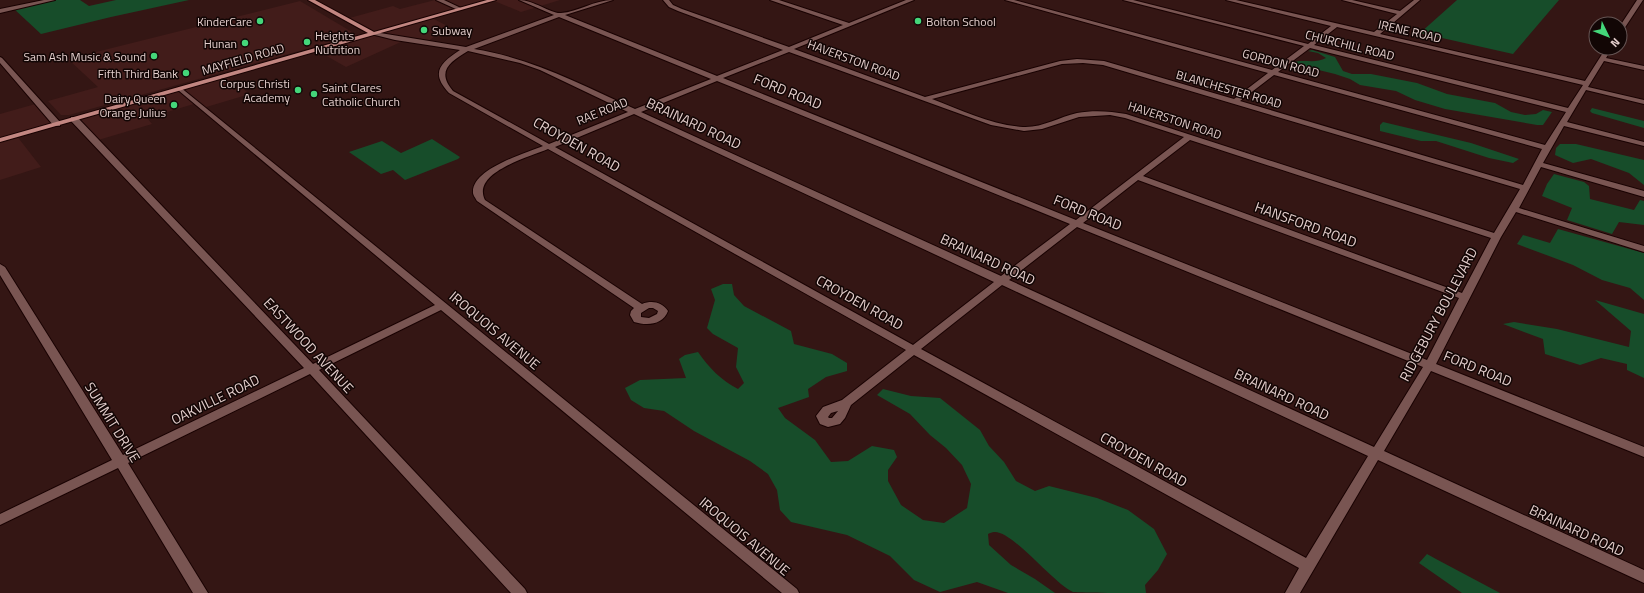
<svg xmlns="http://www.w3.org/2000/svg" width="1644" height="593" font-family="'Titillium Web',sans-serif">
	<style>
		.built { fill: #421c1a }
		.green { fill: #174d2a }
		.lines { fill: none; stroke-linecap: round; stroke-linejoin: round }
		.minor-casing { stroke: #190202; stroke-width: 2 }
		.major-casing { stroke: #190202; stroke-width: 2 }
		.minor { fill: #795552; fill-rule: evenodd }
		.major { fill: #c28681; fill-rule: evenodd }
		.poi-dot { fill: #44d77a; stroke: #120605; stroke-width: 1.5 }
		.labels { text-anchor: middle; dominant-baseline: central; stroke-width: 3; stroke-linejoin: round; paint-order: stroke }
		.far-poi-label { font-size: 12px; fill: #e4cecc; stroke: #120605; text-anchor: end }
		.far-street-label { font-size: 12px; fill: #e4cecc; stroke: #120605 }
		.street-label { font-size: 14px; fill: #e4cecc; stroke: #120605 }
	</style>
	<rect width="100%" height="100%" fill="#341614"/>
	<!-- built -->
	<path class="built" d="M435,0h125l-39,12 -29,-12 -60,18 23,12 -17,4 -14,10 -21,-3 -57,26 -30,-17 57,-16 -27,-15 47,-13 7,3z
		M300,1l57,34 -288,80h-8l-13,-14 50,-14 -30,-28z
		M225,76l25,18 -47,14 -6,-5 -50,15 5,6 -57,17 -21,-22z
		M39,103l18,21 -41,11 25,32 -41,13v-66z"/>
	<!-- green -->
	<path class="green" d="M52,0h28l9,6 27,-6h73l-78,17 -70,17 -28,-26z
		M1457,0h102l-46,54 -93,-21z
		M1312,50l23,7 8,14 9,3h19l46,9 30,11 48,9 16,9 14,3 11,-1 7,-4 9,2 -9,13h-6l-92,-16 -30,-9 -19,-9 -36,-6 -10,-6 -15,-5 -41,-10v-2c11,-3 21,2 32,-4l-8,-5 -10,-2z
		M1592,108l52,13v7l-52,-15 -2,-2z
		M1383,122l88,21 48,16 -6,4 -24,-5 -53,-17h-15l-41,-10v-6z
		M432,139l28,18 -2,2 -53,21 -12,-10 -12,4 -32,-22 33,-11 19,12z
		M1560,144h16l68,16v25l-15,-12 -38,-14 -18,4 -18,-8 1,-7z
		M1554,174l30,8 5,4 1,13 44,11 6,-10 4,1v24l-25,-3 -7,12 -45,-14 5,-12 -30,-12 5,-12z
		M1558,229l86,24v47l-14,-12 -28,-8 -29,-15 -56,-21 6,-9 27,8z
		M723,284h9l2,11 10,11 47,25 3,13 38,10 15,9v8l-21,6 -18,12 1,8 -31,11 7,10 30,22 16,22 17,-1 24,-15 22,4 3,7 -9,13v11l13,24 22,15 21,3 23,-15 4,-24 -9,-19 -16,-17 -16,-13 -20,-21 -33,-19 6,-6 28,7 29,2 40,32 9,16 15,16 12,19 19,10 14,-5 48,12 31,12 26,19 13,25 -9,16 -13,15 1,8c-11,0 -66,0 -73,-1 -20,-9 -61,-62 -79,-60 -2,0 -4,1 -6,2l1,11 22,20 24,14 20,14h-47l-31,-11 -37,10 -26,-12 -24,-24 -43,-21 -56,-13 -11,-12 -3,-20 -9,-16 -18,-13 -56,-30 -30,-20 -20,-3 -13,-8 -6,-12 15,-8 46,-2 -7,-19 6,-4 13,-3c11,16 23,28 40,37l6,-6 -8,-16 2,-19 -25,-14 -6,-6 8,-28 -4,-11z
		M1595,300l49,14v64l-17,-8v-6l-26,-6 -21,7 -35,-11 -2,-15 -40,-15 11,-2 43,7 72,18 2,-16z
		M1427,554l9,5 64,34h-38l-43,-30z"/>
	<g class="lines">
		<defs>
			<path id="minor" d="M44,0h11l-55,13v-4z
				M436,0h8l19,9 -5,1z
				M519,0c15,0 32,14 42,13 17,-1 33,-13 52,-13l-48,15 152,61 66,-26 -105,-39 -9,-4 -6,-7h6l4,5 9,4 107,38 54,-22 -73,-25h9l70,23 57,-23h8l-120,49 131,48 135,-36 17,-2 27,2 130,38 34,-26 -263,-73h9l258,70 32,-24 -181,-46h10l175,44 23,-18 -105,-26h10l138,32 23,-18 -55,-14h10l48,11 14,-11h6l-40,34 205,47 21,-33h6l-6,10 38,8v4l-40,-9 -16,26 56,13v4l-58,-14 -19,32 77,20v4l-80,-20 -21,37 101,28v6l-103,-30 -22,41 125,38v6l-128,-40 -15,25 -65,127 208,83v10l-213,-86 -47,80 260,119v13l-266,-123 -78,133h-15l14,-25 -385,-213 -63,50 -6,13 -5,6 -12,3 -8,-3 -4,-8 7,-9 19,-7 64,-50 -358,-201c-18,8 -77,23 -63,51l157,104c10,-4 20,-2 26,7 -5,14 -21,15 -34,11l-4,-7 1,-4 3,-3 -157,-107c-1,-2 -4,-6 -4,-8 -2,-24 53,-40 70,-47l-94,-53c-19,-20 -9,-30 11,-43l-65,-10 -24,-6 3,-2 92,15 88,-32zM559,17l152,62 -76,30c-53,-24 -103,-51 -161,-60zM1337,27l246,58 -15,23 -254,-63zM1310,48l256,64 -21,33 -267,-73zM468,51l52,12 20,7 88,42 -79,32 -96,-53c-17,-20 -3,-29 15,-40zM789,52l202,73 33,6 18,-2 37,-12 31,-2 15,3 59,19 -108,83 -353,-142zM1083,63l20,2 417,124 -26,44 -368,-119c-16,-3 -33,-4 -49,-1 -18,4 -35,15 -54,14 -31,-2 -62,-17 -91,-28l130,-35zM1274,75l268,74 -19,36 -283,-84zM717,81l353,143 -69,52 -360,-164zM634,114l360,168 -81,63 -358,-198zM1190,140l301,98 -29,55 -319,-117zM1138,180l321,118 -32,62 -344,-137zM1077,227l346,140 -49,80 -365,-167zM1002,285l366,171 -62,102 -385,-209zM649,308h4l5,3 -1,3 -8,4 -8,-1v-4zM838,411l-6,7h-3l-1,-1 3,-4z
				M1637,0h6l-21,32 -2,1v-7z
				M0,57l2,1 58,64v4h-6l-54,-63z
				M180,87l617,502 2,4h-17l-341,-283 -122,60 206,219 2,4h-16l-201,-219 -182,89 80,130h-15l-75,-125 -118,57v-11l112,-54 -112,-185v-11l5,3 118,188 181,-87 -233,-247v-4h6l236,247 122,-59 -257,-215v-2z"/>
			<path id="major" d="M308,0h7l59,32 113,-32h9l-496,142v-4l368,-105z"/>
		</defs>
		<!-- minor casing -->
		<use href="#minor" class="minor-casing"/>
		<!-- major casing -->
		<use href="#major" class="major-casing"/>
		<!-- minor -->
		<use href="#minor" class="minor"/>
		<!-- major -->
		<use href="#major" class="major"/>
	</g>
	<!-- markers -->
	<g class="poi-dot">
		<circle cx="260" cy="21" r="4"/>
		<circle cx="918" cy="21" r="4"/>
		<circle cx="424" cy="30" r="4"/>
		<circle cx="307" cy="42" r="4"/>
		<circle cx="245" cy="43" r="4"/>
		<circle cx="154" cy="56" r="4"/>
		<circle cx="186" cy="73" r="4"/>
		<circle cx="298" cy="90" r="4"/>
		<circle cx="314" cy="94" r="4"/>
		<circle cx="174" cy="105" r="4"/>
	</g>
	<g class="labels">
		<!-- far-poi labels -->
		<g class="far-poi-label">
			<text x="252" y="21">KinderCare</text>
			<text x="926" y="21" text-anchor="start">Bolton School</text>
			<text x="432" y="30" text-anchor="start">Subway</text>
			<text x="315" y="35" text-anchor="start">Heights<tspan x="315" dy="14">Nutrition</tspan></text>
			<text x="237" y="43">Hunan</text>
			<text x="146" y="56">Sam Ash Music &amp; Sound</text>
			<text x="178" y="73">Fifth Third Bank</text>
			<text x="290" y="83">Corpus Christi<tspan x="290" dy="14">Academy</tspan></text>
			<text x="322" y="87" text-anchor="start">Saint Clares<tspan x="322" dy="14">Catholic Church</tspan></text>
			<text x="166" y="98">Dairy Queen<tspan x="166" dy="14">Orange Julius</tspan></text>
		</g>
		<!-- far-street labels -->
		<g class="far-street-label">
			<text transform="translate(1410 31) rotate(13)">IRENE ROAD</text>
			<text transform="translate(1350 45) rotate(14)">CHURCHILL ROAD</text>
			<text transform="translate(243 59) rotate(-16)">MAYFIELD ROAD</text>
			<text transform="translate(854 60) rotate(20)">HAVERSTON ROAD</text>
			<text transform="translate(1281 63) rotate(15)">GORDON ROAD</text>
			<text transform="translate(1229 89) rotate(16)">BLANCHESTER ROAD</text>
			<text transform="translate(602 111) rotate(-22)">RAE ROAD</text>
			<text transform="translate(1175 120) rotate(18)">HAVERSTON ROAD</text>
		</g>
		<!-- street labels -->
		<g class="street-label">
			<text transform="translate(788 91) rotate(22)">FORD ROAD</text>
			<text transform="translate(694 123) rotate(25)">BRAINARD ROAD</text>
			<text transform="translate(577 144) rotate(29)">CROYDEN ROAD</text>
			<text transform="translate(1088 212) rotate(22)">FORD ROAD</text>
			<text transform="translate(1306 224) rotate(20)">HANSFORD ROAD</text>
			<text transform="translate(988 259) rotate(25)">BRAINARD ROAD</text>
			<text transform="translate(860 302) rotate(29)">CROYDEN ROAD</text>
			<text transform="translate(1438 314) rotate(-62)">RIDGEBURY BOULEVARD</text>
			<text transform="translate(495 330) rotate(40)">IROQUOIS AVENUE</text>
			<text transform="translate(309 345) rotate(47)">EASTWOOD AVENUE</text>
			<text transform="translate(1478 368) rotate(22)">FORD ROAD</text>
			<text transform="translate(1282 394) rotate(25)">BRAINARD ROAD</text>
			<text transform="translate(215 399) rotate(-26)">OAKVILLE ROAD</text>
			<text transform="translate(113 422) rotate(58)">SUMMIT DRIVE</text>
			<text transform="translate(1144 459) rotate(29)">CROYDEN ROAD</text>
			<text transform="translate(1577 530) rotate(25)">BRAINARD ROAD</text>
			<text transform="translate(745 536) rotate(40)">IROQUOIS AVENUE</text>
		</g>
	</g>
	<!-- north arrow -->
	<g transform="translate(1608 36) rotate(133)"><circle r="19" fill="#120605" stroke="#665655"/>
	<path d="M0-3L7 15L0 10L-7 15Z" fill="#44d77a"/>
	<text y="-6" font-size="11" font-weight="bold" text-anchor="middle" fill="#e4cecc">N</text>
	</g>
</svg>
